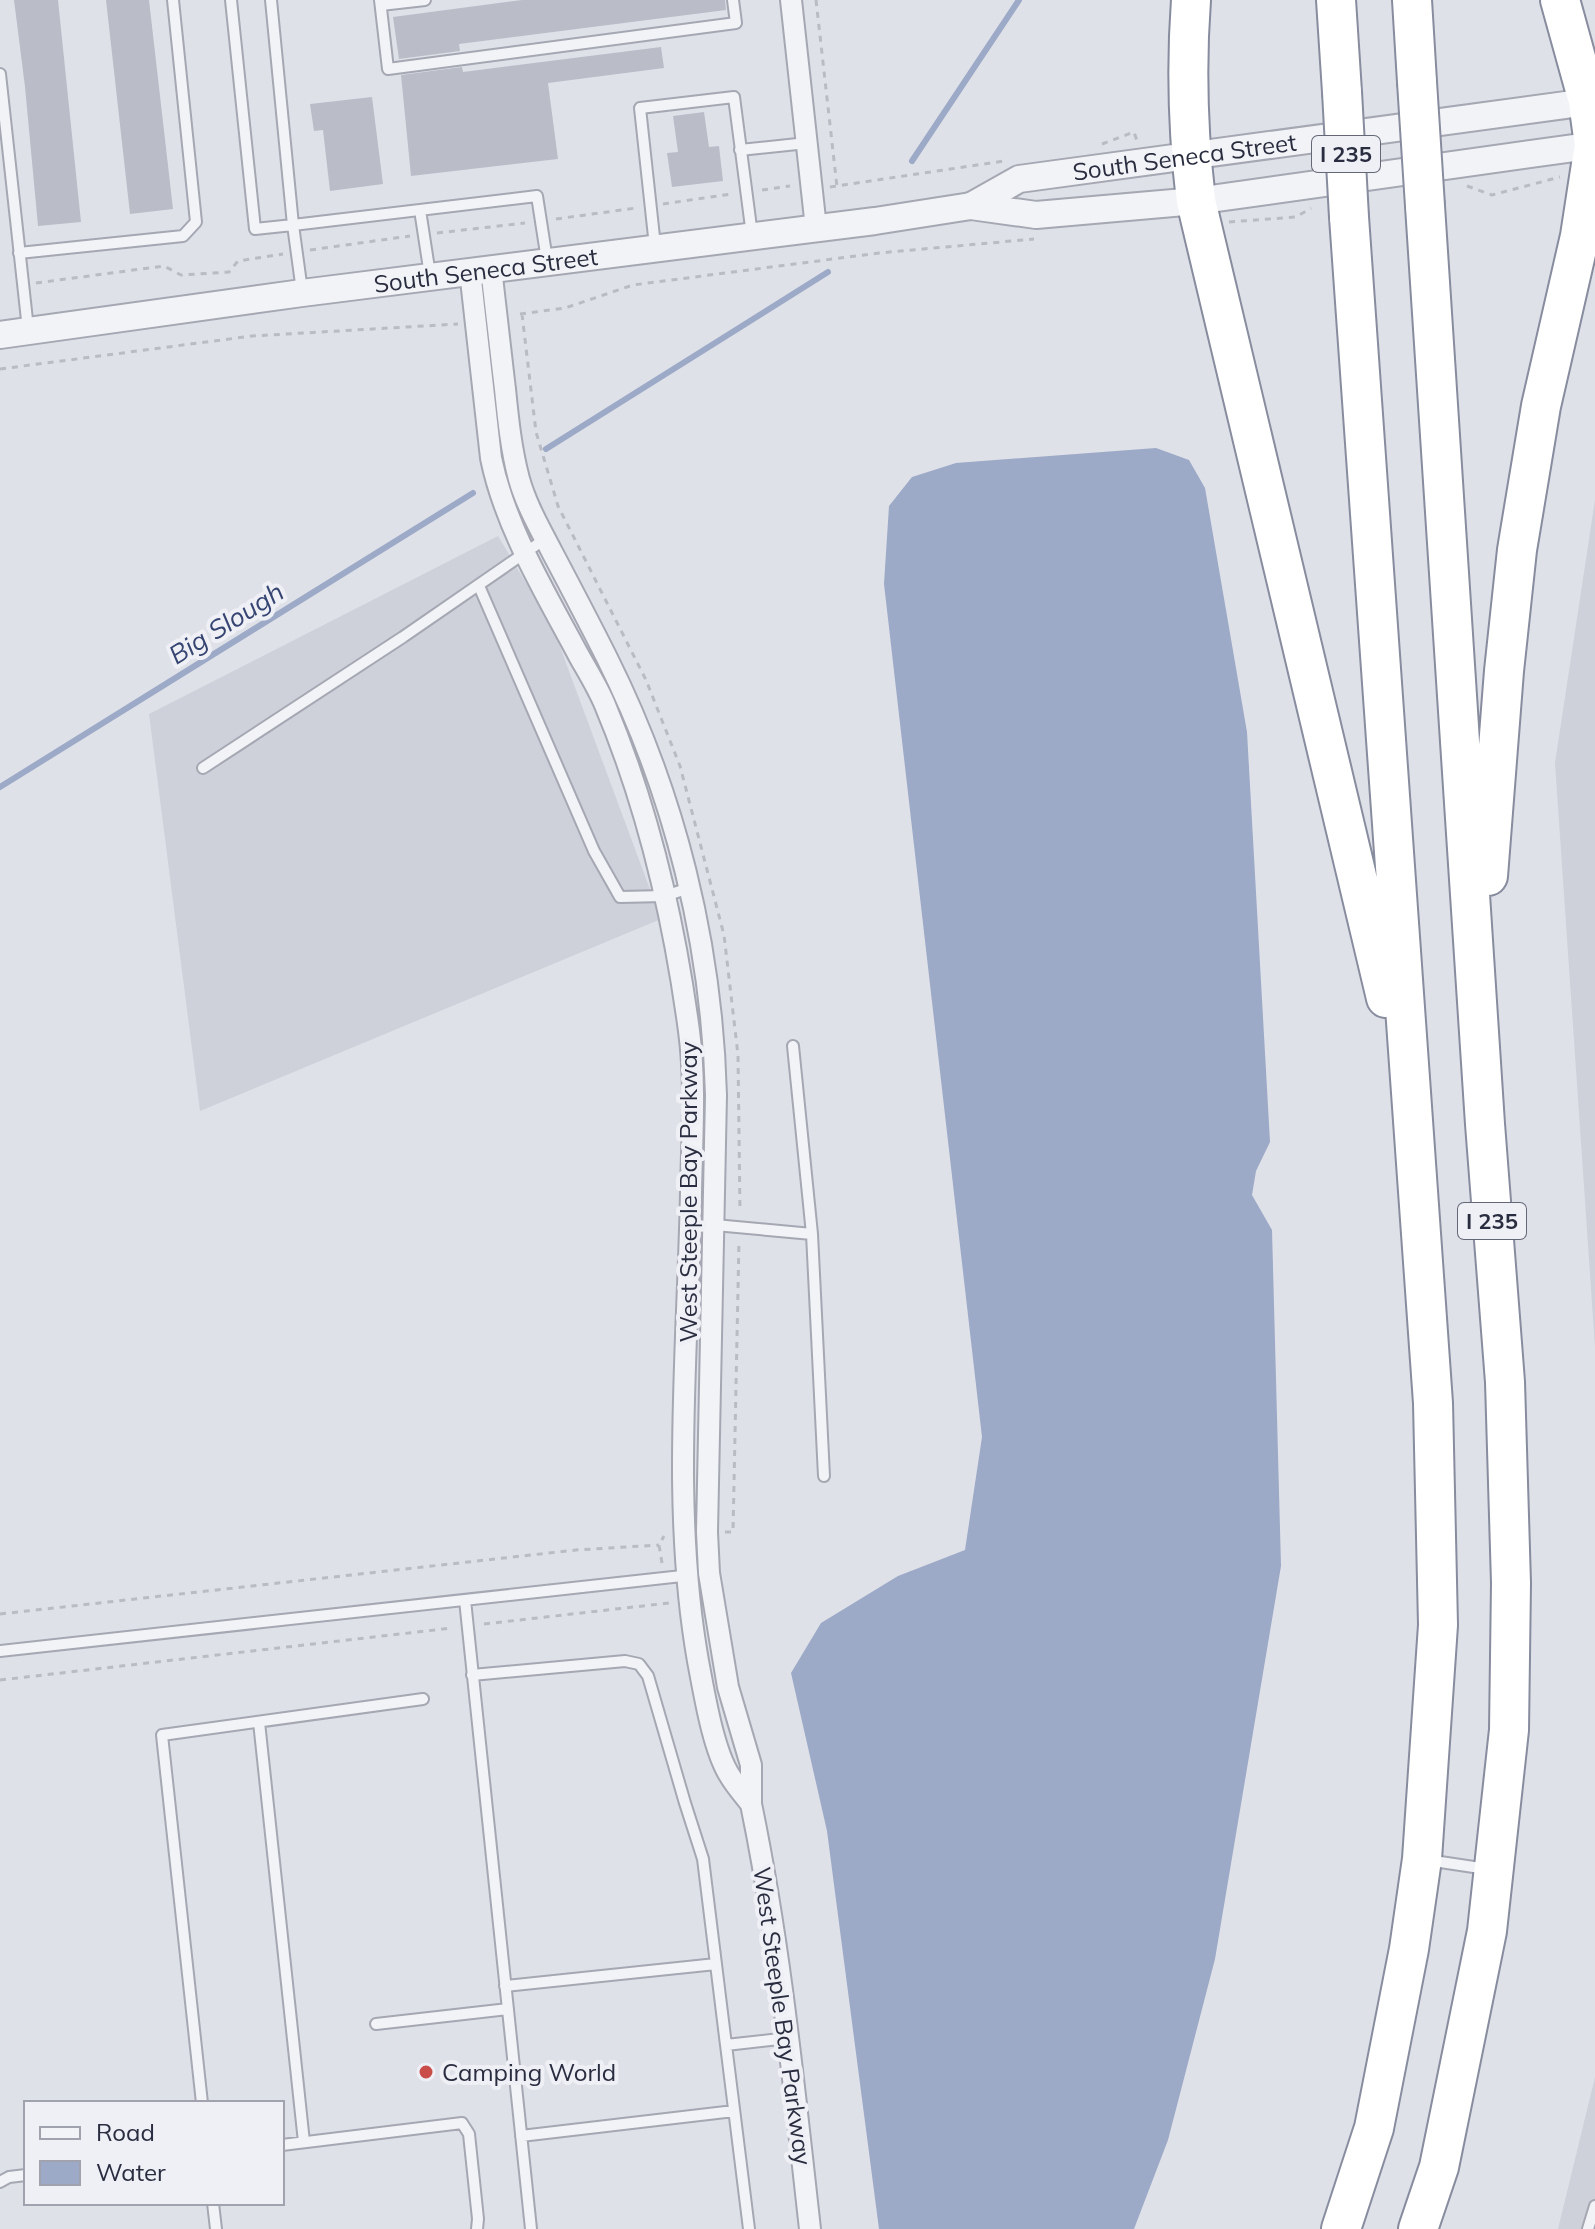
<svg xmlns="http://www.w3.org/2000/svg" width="1595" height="2229" font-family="Mulish,sans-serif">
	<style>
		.built { fill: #ced0da }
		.water { fill: #9ca9c7 }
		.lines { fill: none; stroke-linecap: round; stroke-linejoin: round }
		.stream { stroke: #9ca9c7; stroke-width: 6 }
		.building { fill: #babcc8 }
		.service-casing { stroke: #a5a7b2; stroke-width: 14 }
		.minor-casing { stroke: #a5a7b2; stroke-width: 24 }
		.tertiary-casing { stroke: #a5a7b2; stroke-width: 30 }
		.motorway-casing { stroke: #878c9e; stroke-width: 42 }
		.path { stroke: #babcc3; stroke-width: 3; stroke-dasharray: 6 6; stroke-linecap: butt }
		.service { stroke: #f2f3f6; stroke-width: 10 }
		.minor { stroke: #f2f3f6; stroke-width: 20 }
		.tertiary { stroke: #f2f3f6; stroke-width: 26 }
		.motorway { stroke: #fff; stroke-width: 38 }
		.motorway-bridge-casing { stroke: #878c9e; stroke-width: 42; stroke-linecap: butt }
		.motorway-bridge { stroke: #fff; stroke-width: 38 }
		.poi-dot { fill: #c94d49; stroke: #eff0f6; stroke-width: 3 }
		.labels { text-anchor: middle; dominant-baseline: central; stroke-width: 8; stroke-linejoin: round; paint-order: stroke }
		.shield { fill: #eff0f6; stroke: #646876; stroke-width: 2 }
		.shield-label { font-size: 22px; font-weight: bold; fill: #292d3f }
		.street-label { font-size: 24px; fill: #292d3f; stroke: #eff0f6 }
		.poi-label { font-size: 24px; fill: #292d3f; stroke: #eff0f6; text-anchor: start }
		.water-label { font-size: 26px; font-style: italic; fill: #354471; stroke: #eff0f6 }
	</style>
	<rect width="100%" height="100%" fill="#dfe1e8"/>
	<!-- built -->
	<path class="built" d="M1595,500v847l-40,-584z
		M498,536l55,92 108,291 -461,192 -51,-397z
		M1595,2077v152h-37z"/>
	<!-- water -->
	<path class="water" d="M1156,448l33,12 16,28 42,244 23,410 -14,29 -4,24 20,35 9,336 -66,393 -47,181 -34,89h-255l-52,-398 -36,-158 30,-50 77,-47 67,-26 17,-113 -98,-853 5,-78 23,-29 44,-14z"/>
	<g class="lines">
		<!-- stream -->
		<path class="stream" d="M912,161l107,-161
			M546,449l282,-177
			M0,787l473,-294"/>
	</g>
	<!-- building -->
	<path class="building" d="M14,0h44l23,222 -43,4 -13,-139z
		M106,0h43l24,209 -43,5z
		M522,0h203l1,10 -267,34 1,7 -61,8 -6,-42z
		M661,47l3,21 -116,15 10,76 -147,17 -10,-101 61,-8 1,5z
		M372,97l11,87 -53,7 -7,-61 -9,1 -4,-27z
		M704,112l5,35 10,-1 4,35 -51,6 -5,-34 11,-1 -5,-36z"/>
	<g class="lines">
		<defs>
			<path id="service" d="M231,0l24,229 38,-4 -22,-225
				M380,0l8,69 348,-46 -3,-23
				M381,5l44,-5
				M0,74l28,255
				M740,150l67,-7
				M420,210l10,65
				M655,246l-15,-138 94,-11 18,138
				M19,253l164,-17 13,-14 -23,-222
				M302,291l-9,-66 244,-29 10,64
				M479,586l115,265 26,46 45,-1 24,-8
				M203,768l200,-131 142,-98
				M793,1046l19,188 12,242
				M690,1228l25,-3 97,9
				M465,1600l66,629
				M0,1651l691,-76
				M472,1675l153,-14 14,3 9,12 37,127 18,56 23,186 62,-7
				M259,1722l45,420
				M1427,1860l60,9
				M505,1986l211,-22
				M376,2024l132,-15
				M726,2045l23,184
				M202,2103l-40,-368 261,-36
				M521,2136l213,-25
				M282,2145l180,-22 7,11 9,85 -1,10
				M0,2182l9,-5 17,-2
				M213,2203l3,26
				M1588,2229l7,-23"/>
			<path id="minor" d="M791,0l25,228
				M470,271l21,187c14,69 55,136 88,198 9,16 19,32 26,49 44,105 69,214 84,326 7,52 3,108 2,161 -3,156 -20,315 7,469 6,31 15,89 32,115 6,10 14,19 21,28v-39l-23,-78 -19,-114 -2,-41 9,-437c-4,-151 -41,-301 -109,-437 -18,-36 -37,-72 -56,-108 -12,-23 -25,-46 -32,-71 -8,-30 -11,-60 -14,-90 -5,-40 -9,-80 -14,-121
				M751,1804c29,140 43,283 59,425"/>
			<g id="tertiary">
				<path id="s1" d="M971,206l48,-27 576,-78"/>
				<path id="s2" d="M0,335l302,-42 573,-72 96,-15 65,9 160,-14 399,-56"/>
			</g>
			<path id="motorway" d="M1191,0c-5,67 -3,133 5,201l190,797
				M1336,0l6,92
				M1412,0l5,82
				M1488,876l16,-205 13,-121 24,-144 39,-170 14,-91 -6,-44 -28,-101
				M1341,2229l33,-101 35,-179 13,-90 16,-234 -5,-222 -84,-1186
				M1418,2229l21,-62 48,-236 22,-201 2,-147 -6,-201 -20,-258 -60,-918"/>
		</defs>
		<!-- service casing -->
		<use href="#service" class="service-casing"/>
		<!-- minor casing -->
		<use href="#minor" class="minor-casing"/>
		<!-- tertiary casing -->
		<use href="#tertiary" class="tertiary-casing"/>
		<!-- motorway casing -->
		<use href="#motorway" class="motorway-casing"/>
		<!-- path -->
		<path class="path" d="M816,0l21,187
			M1102,144l32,-12 3,9
			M1467,186l25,9 68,-18
			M830,187l174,-26
			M762,190l28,-4
			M663,204l68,-10
			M556,219l80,-11
			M1229,222l67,-5 15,-9
			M437,233l88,-10
			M310,250l100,-14
			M36,283l128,-17 17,9 48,-3 9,-11 45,-7
			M520,314l45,-6 68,-23 246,-32 155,-14
			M522,314l14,118 22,74 88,174 34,86 44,169 14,120 2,157
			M0,369l252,-33 206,-12
			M725,1532h8l6,-292
			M662,1563l-3,-18 5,-9
			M0,1614l576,-64 83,-5
			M484,1624l185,-21v-1
			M0,1680l452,-52"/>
		<!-- service -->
		<use href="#service" class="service"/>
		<!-- minor -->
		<use href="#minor" class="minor"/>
		<!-- tertiary -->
		<use href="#tertiary" class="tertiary"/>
		<!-- motorway -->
		<use href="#motorway" class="motorway"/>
		<defs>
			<path id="motorway-bridge" d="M1417,82l8,124
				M1342,92l7,125"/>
		</defs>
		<!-- motorway-bridge casing -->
		<use href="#motorway-bridge" class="motorway-bridge-casing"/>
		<!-- motorway-bridge -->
		<use href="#motorway-bridge" class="motorway-bridge"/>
	</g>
	<!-- markers -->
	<circle class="poi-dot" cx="426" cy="2072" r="8"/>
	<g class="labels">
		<!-- shield labels -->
		<g class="shield">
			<rect x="1312" y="136" width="68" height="36" rx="6"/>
			<rect x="1458" y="1203" width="68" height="36" rx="6"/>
		</g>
		<g class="shield-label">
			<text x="1346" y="154">I 235</text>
			<text x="1492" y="1221">I 235</text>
		</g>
		<!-- street labels -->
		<g class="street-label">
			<text stroke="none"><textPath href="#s1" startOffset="222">South Seneca Street</textPath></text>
			<text stroke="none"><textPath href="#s2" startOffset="490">South Seneca Street</textPath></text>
			<text transform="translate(688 1192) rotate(-90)">West Steeple Bay Parkway</text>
			<text transform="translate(783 2016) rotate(82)">West Steeple Bay Parkway</text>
		</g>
		<!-- poi labels -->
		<g class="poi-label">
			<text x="442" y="2072">Camping World</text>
		</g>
		<!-- water labels -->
		<g class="water-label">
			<text transform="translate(226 623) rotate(-32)">Big Slough</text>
		</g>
	</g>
	<!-- legend -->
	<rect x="24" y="2101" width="260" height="104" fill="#eff0f6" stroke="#a0a2ad" stroke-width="2"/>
	<rect x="40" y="2127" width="40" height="12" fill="#f2f3f6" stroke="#a0a2ad" stroke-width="2"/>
	<text x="96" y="2141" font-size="24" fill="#292d3f">Road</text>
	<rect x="40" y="2161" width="40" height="24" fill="#9ca9c7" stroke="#a0a2ad" stroke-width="2"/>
	<text x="96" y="2181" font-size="24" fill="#292d3f">Water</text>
</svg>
